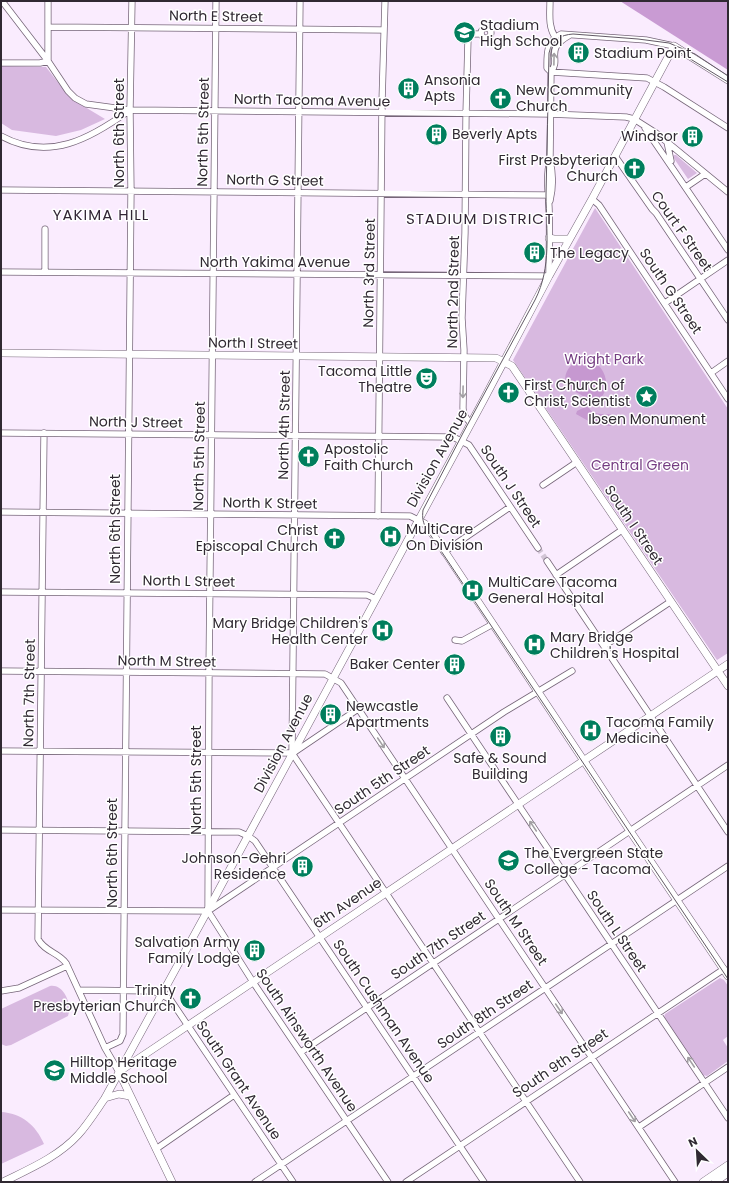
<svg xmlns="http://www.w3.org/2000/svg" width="729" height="1183" font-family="Poppins,sans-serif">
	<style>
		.green { fill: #d8b9e0 }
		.forest { fill: #c99bd3 }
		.water { fill: #c698d0 }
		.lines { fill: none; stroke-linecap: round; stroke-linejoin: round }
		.minor-tunnel { stroke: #d2c5d5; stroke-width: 5.5; stroke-dasharray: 5.5 3; stroke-linecap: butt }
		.minor-casing { stroke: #766679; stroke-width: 7 }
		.major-casing { stroke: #766679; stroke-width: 8 }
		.minor { stroke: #fff; stroke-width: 5.5 }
		.major { stroke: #fff; stroke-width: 7 }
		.tram { stroke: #625965; stroke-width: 1 }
		.oneway { stroke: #a29fa3 }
		.labels { text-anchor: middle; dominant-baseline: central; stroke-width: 3; stroke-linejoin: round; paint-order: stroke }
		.street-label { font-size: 14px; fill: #302932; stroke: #fff }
		.poi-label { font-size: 14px; fill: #302932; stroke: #fff; text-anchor: start }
		.park-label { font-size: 14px; fill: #753d82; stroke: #fff }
		.neighbourhood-label { font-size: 15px; letter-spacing: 1px; fill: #332636; stroke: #fff }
	</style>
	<rect width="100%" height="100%" fill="#faecfe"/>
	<!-- green -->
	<path class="green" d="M1,66l45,1 21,27 8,7 30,18 -24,11 -25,6 -44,-6 -11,-7z
		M674,155h2l21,18 -9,6 -15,-22z
		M595,208l133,201v244l-11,7 -204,-300z
		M720,978l4,2 4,6v50l-5,4 5,8v13l-21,15 -5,-1 -38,-57 1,-4z
		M50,986c12,-2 18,12 20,22l-2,8 -57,29 -5,1 -5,-2v-35z
		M1,1112c20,1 35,13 43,32l-43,20z"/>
	<!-- forest -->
	<path class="forest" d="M620,1h108v69z"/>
	<!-- water -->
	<path class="water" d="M590,360c2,2 6,3 8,5 8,7 11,21 5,30 -4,6 -11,7 -14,13 5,9 18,4 26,8 2,5 0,7 -4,10l-19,-3 -16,-9 1,-3 8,-4c4,-13 -9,-13 -16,-19 -8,-8 -2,-23 8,-26 4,-2 9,-1 13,-2z"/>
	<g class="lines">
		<!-- minor-tunnel -->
		<path class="minor-tunnel" d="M538,548l9,13"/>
		<defs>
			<path id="minor" d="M2,1l46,60 20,30 7,7 11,6 44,6 418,4 78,3 8,2 22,14 72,59
				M550,1c0,13 -2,25 5,36
				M48,27l335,3
				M481 33a5 5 0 1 1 10 0a5 5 0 1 1-10 0Z
				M1,63h39l8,-2v-60
				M551,72l96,6 17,9 64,41
				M551,72l-4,-4c0,-15 -1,-26 14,-34l85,6 28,6
				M645,128l83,122
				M1,136c48,26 89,3 129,-26
				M667,142l4,19
				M615,156l37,53 4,4 72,107
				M686,187l19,-13
				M1,190l547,5
				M592,199l7,6 129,194
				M550,201c3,-13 3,-28 0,-40
				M45,229v43
				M1,272l548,4c0,-23 1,-46 0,-69 -1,-16 -3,-32 1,-47l1,-88c11,-14 -8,-22 19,-37
				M665,303l63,-43
				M711,373l17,-12
				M471,423c-5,-4 -8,-9 -8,-15l1,-58 -2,-32 3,-85 1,-119 2,-75 5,-5h8
				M1,433l452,4 16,8 69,103
				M44,433l-6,506c7,13 20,13 28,24l39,85 14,24
				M543,485l34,-23
				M1,512l409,4 8,4
				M378,516l4,-414 3,-101
				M444,552l66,-45
				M547,561l181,271
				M556,575l66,-45
				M1,592l366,3 9,4
				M455,640l7,1 31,-17
				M604,646l66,-44
				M1,671l324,3 16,9 334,499
				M447,698l281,420
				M1,751l291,2
				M292,753l8,-752
				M292,753l288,429
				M293,753l65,-44
				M1,830l238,2 9,4 7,5 229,341
				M208,909l1,-236 7,-672
				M1,910l207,1
				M208,911l296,-199 68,-41
				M208,911l45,71 135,200
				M79,990l74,1 17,8 123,183
				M1,991l18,-3 48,-22
				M105,1048l15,-7 3,-7 8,-843 -1,-81 2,-109
				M301,1052l427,-287
				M639,1127l89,-60
				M156,1149l78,-54
				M255,1182l473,-316
				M406,1182l318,-213"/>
			<path id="major" d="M549,238l5,1h15
				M1,353l495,5 16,8 216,320
				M418,520l7,4 14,19 145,218 42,64 102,151
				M120,1071l608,-407
				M119,1072l53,110
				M105,1098l14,-4 11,2
				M3,1182c26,-13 55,-25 75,-47 10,-11 18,-24 27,-37l104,-190 274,-507 66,-125 43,-77 82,-153 54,34
				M703,1182l25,-17
				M715,1182l13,-9"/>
		</defs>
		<!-- minor casing -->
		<use href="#minor" class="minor-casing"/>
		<!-- major casing -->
		<use href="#major" class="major-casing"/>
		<!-- minor -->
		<use href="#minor" class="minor"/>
		<!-- major -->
		<use href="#major" class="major"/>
		<!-- tram -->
		<path class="tram" d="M674,49l54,33
			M728,76l-33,-22 -26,-11 -31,-4 -65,-5c-13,1 -21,6 -24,19 -1,48 -2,95 -3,142 0,36 6,72 -11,105l-72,133 -40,77c-1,8 0,13 4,20l301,449"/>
	</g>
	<!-- one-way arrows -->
	<defs><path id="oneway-shaft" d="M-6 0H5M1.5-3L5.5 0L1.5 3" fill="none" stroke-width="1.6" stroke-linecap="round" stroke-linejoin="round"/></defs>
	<g class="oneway">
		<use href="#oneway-shaft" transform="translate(554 59) rotate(-89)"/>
		<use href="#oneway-shaft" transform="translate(463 392) rotate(91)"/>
		<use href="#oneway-shaft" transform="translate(381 743) rotate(56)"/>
		<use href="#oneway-shaft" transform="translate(533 826) rotate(-124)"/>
		<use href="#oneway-shaft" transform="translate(559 1009) rotate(56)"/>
		<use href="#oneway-shaft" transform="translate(691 1062) rotate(-124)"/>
		<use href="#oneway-shaft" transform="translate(632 1117) rotate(56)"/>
	</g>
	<!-- icons -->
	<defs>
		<symbol id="school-disc" viewBox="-11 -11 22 22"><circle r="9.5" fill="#007e5d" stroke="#fff"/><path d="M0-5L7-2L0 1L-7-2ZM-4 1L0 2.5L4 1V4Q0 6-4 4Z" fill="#fff"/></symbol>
		<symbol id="building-disc" viewBox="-11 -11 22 22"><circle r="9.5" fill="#007e5d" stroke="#fff"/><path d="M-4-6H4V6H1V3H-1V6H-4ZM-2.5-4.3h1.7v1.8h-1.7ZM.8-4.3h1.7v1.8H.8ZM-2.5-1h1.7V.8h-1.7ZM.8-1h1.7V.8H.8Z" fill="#fff"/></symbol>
		<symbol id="church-disc" viewBox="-11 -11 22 22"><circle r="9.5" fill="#007e5d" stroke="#fff"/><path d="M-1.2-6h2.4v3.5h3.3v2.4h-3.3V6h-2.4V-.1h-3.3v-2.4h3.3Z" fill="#fff"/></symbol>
		<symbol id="theatre-disc" viewBox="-11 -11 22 22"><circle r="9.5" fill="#007e5d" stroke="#fff"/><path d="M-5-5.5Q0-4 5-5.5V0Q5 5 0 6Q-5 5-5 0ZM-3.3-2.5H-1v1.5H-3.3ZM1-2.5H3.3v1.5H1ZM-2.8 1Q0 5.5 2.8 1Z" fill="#fff"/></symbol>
		<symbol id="sight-disc" viewBox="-11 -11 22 22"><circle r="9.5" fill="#007e5d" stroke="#fff"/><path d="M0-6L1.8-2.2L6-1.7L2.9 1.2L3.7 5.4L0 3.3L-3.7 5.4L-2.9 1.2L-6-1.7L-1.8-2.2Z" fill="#fff"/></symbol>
		<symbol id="hospital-disc" viewBox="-11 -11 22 22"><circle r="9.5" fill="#007e5d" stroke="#fff"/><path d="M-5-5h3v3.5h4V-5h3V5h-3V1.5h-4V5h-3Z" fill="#fff"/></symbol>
		<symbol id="university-disc" viewBox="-11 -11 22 22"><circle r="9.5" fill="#007e5d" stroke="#fff"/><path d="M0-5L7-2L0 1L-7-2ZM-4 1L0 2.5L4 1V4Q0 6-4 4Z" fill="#fff"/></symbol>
	</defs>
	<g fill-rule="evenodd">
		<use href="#school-disc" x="452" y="20" width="25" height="25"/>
		<use href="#building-disc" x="566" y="40" width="25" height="25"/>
		<use href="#building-disc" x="396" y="76" width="25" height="25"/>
		<use href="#church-disc" x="488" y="86" width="25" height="25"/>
		<use href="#building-disc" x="424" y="122" width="25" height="25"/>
		<use href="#building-disc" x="680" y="124" width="25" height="25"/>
		<use href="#church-disc" x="622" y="156" width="25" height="25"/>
		<use href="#building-disc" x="522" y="240" width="25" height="25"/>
		<use href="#theatre-disc" x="414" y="366" width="25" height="25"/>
		<use href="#church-disc" x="496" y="380" width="25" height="25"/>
		<use href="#sight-disc" x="634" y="384" width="25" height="25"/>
		<use href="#church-disc" x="296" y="444" width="25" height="25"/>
		<use href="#hospital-disc" x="378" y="524" width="25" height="25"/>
		<use href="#church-disc" x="322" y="526" width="25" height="25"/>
		<use href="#hospital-disc" x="460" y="578" width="25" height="25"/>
		<use href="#hospital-disc" x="370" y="618" width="25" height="25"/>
		<use href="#hospital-disc" x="522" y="632" width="25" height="25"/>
		<use href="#building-disc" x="442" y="652" width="25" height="25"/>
		<use href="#building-disc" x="318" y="702" width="25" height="25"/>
		<use href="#hospital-disc" x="578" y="718" width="25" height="25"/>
		<use href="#building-disc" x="488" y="724" width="25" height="25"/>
		<use href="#university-disc" x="496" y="848" width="25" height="25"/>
		<use href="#building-disc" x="290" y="854" width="25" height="25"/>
		<use href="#building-disc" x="242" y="938" width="25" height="25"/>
		<use href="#church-disc" x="178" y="986" width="25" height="25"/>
		<use href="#school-disc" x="42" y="1058" width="25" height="25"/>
	</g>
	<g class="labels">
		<!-- street labels -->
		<g class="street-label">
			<text transform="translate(216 16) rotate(1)">North E Street</text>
			<text transform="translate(312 100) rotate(1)">North Tacoma Avenue</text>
			<text transform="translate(203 132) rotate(-89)">North 5th Street</text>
			<text transform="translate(119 133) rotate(-90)">North 6th Street</text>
			<text transform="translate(275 180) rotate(1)">North G Street</text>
			<text transform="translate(682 231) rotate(55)">Court F Street</text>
			<text x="275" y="262">North Yakima Avenue</text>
			<text transform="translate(369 273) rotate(-89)">North 3rd Street</text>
			<text transform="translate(671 291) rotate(56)">South G Street</text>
			<text transform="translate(453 292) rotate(-89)">North 2nd Street</text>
			<text transform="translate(253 343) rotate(1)">North I Street</text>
			<text transform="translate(136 422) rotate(1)">North J Street</text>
			<text transform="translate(284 425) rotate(-89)">North 4th Street</text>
			<text transform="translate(199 456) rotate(-89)">North 5th Street</text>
			<text transform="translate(437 458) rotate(-61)">Division Avenue</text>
			<text transform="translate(511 486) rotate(56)">South J Street</text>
			<text transform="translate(270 503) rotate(1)">North K Street</text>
			<text transform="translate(634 525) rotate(56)">South I Street</text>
			<text transform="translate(115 529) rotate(-90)">North 6th Street</text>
			<text transform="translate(189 581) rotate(1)">North L Street</text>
			<text transform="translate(167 661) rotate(1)">North M Street</text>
			<text transform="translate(29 693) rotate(-89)">North 7th Street</text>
			<text transform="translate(283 743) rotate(-62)">Division Avenue</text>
			<text transform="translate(196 780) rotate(-90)">North 5th Street</text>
			<text transform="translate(382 780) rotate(-34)">South 5th Street</text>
			<text transform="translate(112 853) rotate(-90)">North 6th Street</text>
			<text transform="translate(347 903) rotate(-34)">6th Avenue</text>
			<text transform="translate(516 922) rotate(56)">South M Street</text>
			<text transform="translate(617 931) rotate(56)">South L Street</text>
			<text transform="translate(438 945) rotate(-34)">South 7th Street</text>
			<text transform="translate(384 1011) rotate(56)">South Cushman Avenue</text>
			<text transform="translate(485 1014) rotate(-34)">South 8th Street</text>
			<text transform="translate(307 1040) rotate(56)">South Ainsworth Avenue</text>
			<text transform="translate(560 1063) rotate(-34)">South 9th Street</text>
			<text transform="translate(239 1080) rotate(56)">South Grant Avenue</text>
		</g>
		<!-- poi labels -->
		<g class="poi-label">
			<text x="480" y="25">Stadium<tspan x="480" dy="16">High School</tspan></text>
			<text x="594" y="53">Stadium Point</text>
			<text x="424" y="80">Ansonia<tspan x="424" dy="16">Apts</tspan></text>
			<text x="516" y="90">New Community<tspan x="516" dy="16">Church</tspan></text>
			<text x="452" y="134">Beverly Apts</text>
			<text x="678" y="136" text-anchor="end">Windsor</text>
			<text x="618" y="160" text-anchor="end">First Presbyterian<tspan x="618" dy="16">Church</tspan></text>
			<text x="550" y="253">The Legacy</text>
			<text x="412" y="371" text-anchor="end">Tacoma Little<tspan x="412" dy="16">Theatre</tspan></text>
			<text x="524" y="385">First Church of<tspan x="524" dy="16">Christ, Scientist</tspan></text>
			<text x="647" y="419" text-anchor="middle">Ibsen Monument</text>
			<text x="324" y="449">Apostolic<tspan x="324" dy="16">Faith Church</tspan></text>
			<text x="406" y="529">MultiCare<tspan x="406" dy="16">On Division</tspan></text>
			<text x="318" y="530" text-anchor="end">Christ<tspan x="318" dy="16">Episcopal Church</tspan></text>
			<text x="488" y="582">MultiCare Tacoma<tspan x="488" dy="16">General Hospital</tspan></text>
			<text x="368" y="623" text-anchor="end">Mary Bridge Children's<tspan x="368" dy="16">Health Center</tspan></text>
			<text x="550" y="637">Mary Bridge<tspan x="550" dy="16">Children's Hospital</tspan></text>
			<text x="440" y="664" text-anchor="end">Baker Center</text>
			<text x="346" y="706">Newcastle<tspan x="346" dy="16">Apartments</tspan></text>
			<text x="606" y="722">Tacoma Family<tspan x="606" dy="16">Medicine</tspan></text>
			<text x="500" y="758" text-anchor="middle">Safe &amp; Sound<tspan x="500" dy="16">Building</tspan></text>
			<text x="524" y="853">The Evergreen State<tspan x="524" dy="16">College - Tacoma</tspan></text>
			<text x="286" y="858" text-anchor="end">Johnson-Gehri<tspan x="286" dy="16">Residence</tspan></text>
			<text x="240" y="942" text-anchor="end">Salvation Army<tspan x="240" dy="16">Family Lodge</tspan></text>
			<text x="176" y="990" text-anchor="end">Trinity<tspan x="176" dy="16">Presbyterian Church</tspan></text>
			<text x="70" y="1062">Hilltop Heritage<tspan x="70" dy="16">Middle School</tspan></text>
		</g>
		<!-- park labels -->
		<g class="park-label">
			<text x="604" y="359">Wright Park</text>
			<text x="640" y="465">Central Green</text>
		</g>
		<!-- neighbourhood labels -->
		<g class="neighbourhood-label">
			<text x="101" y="214">YAKIMA HILL</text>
			<text x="480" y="218">STADIUM DISTRICT</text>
		</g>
	</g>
	<!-- border -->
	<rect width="729" height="1183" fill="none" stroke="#302932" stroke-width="4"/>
	<!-- north arrow -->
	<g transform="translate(697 1151) rotate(335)" stroke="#ffffff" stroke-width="3" paint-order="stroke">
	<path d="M0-3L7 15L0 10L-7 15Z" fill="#302932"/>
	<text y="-6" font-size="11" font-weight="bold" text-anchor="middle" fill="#302932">N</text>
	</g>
</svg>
